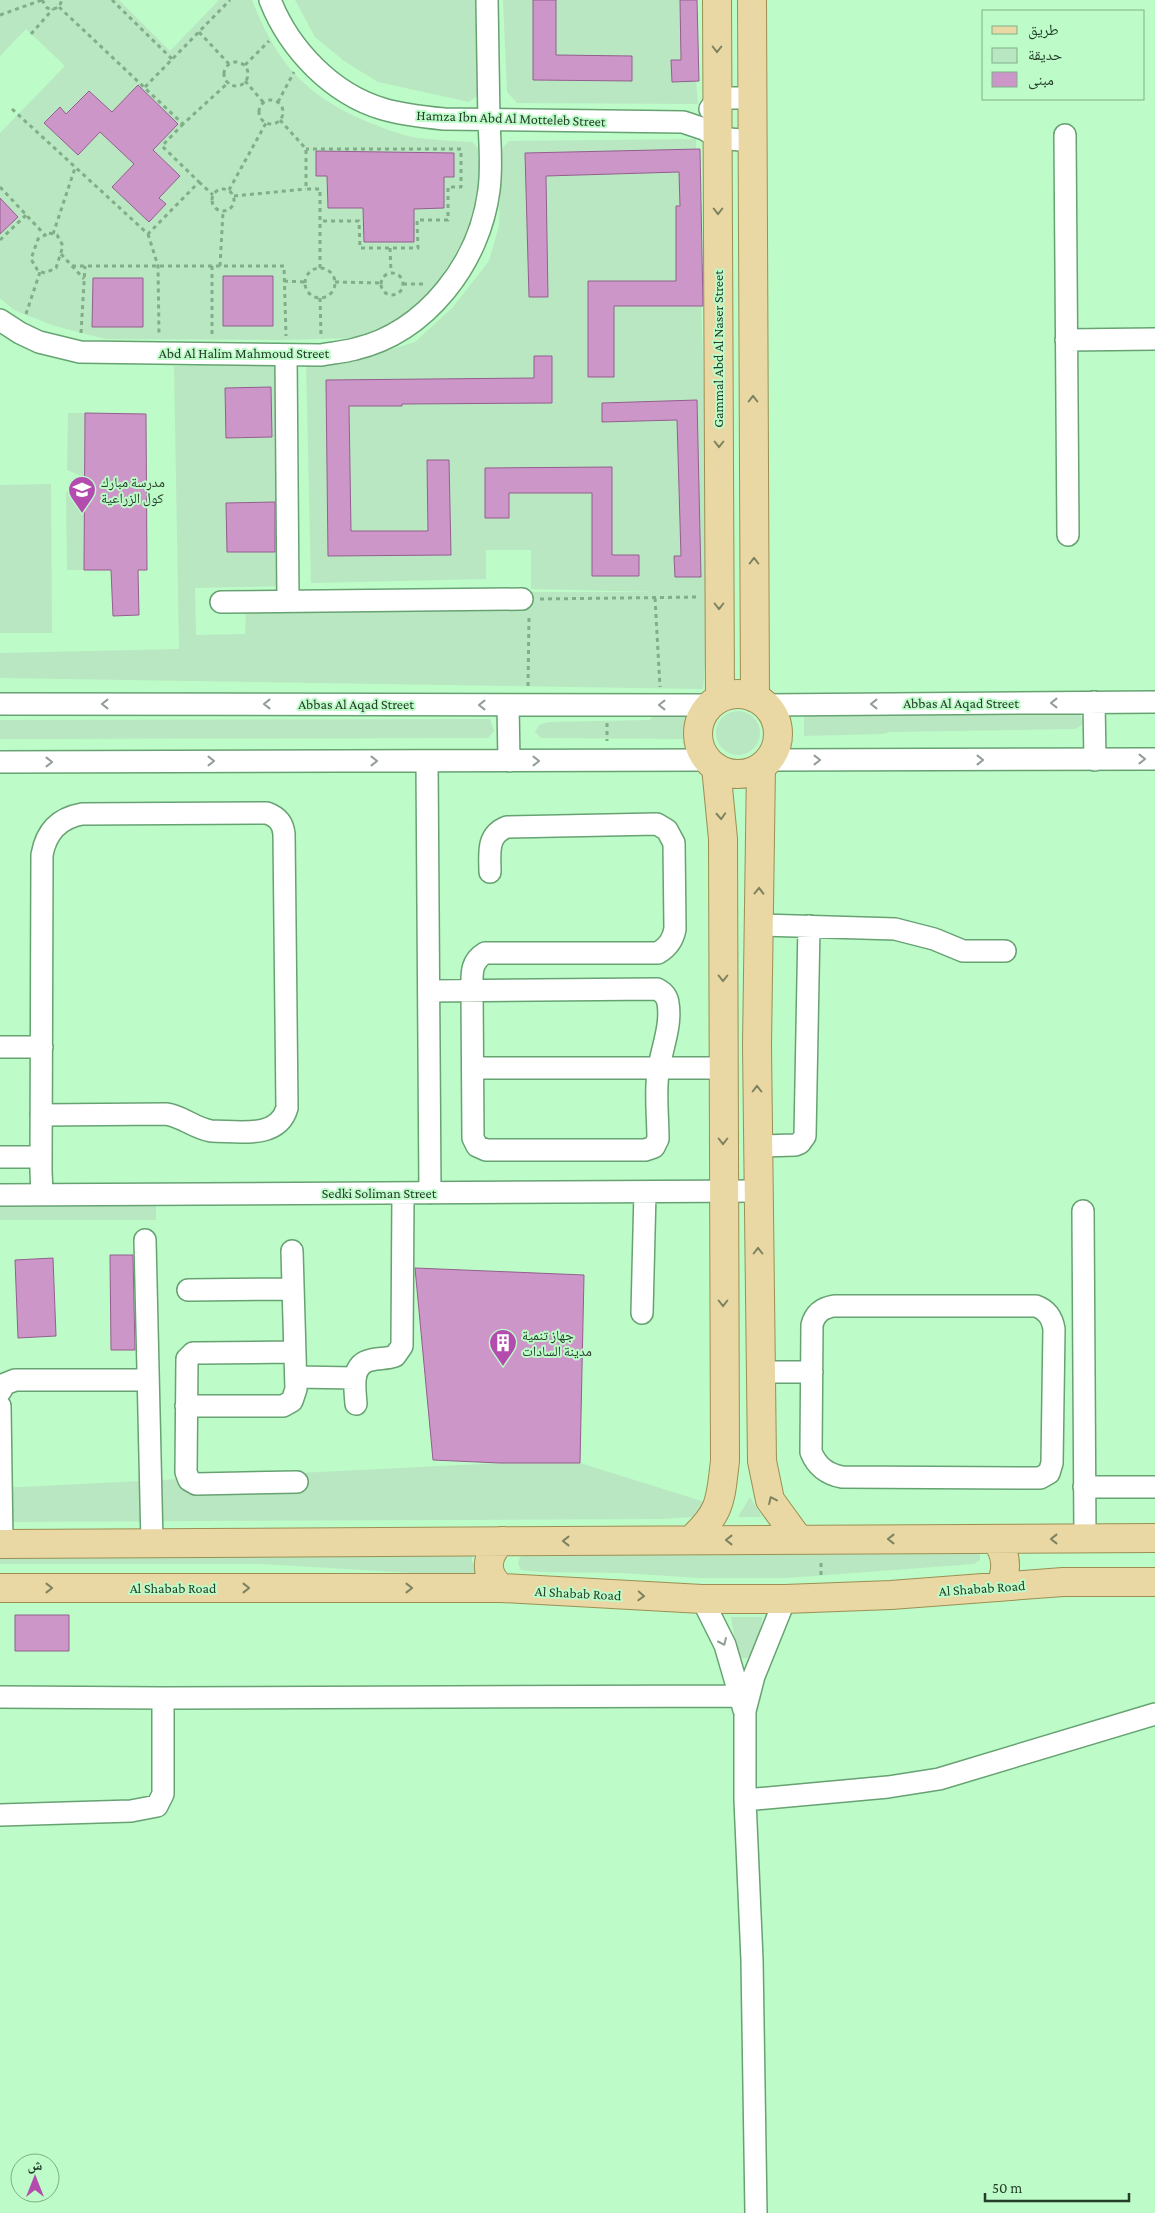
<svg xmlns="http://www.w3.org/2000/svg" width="1155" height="2213" font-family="'Crimson Pro','Noto Naskh Arabic',serif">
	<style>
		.green { fill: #b9e7c1 }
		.building { fill: #cd96c8; stroke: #935f8e }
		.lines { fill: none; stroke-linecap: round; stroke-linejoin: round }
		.minor-casing { stroke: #67a273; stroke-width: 24 }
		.major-casing { stroke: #9b9052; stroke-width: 30 }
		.path { stroke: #7fae88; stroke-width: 3; stroke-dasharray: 4 4; stroke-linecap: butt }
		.minor { stroke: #fff; stroke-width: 21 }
		.major { stroke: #e9d7a4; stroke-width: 28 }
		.oneway { stroke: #7d8361 }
		.oneway2 { stroke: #929e94 }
		.labels { text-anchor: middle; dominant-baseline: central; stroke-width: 4; stroke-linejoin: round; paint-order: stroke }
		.street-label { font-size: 14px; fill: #253e2a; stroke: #bdfbc8 }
		.poi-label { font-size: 14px; fill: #253e2a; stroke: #bdfbc8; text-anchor: start }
	</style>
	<rect width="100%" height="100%" fill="#bdfbc8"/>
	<!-- green -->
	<path class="green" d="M0,0h119l51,51 49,-51h33c24,61 50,93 111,120 17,7 37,15 55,18 18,2 36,3 54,4l6,6 2,35 -7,35 -6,17 -30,48 -25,27 -17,11 -41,17 -71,2 -178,-1 -50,-13 -29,-11 -12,-5 -14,-12v-165l65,-67 -39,-37 -26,27z
		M295,0h185l1,93 -12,9 -91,-20 -34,-21 -29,-24z
		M503,0h186l9,104 -181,-1 -10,-11z
		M696,139l14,452 -7,98 -703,-11v-25l179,-4 -5,-283 110,-2 4,222 -93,2 1,47 49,-1 2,-42h411l-127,-3v-39h-45v29l-175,4 -5,-222 42,2 67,-21 38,-35 36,-46 10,-35 2,-76 8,-9z
		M68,413h17l-1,64 -17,-7z
		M51,484l1,149h-52v-148z
		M84,487v83h-17l-1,-78z
		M716 733a22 22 0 1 1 44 0a22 22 0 1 1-44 0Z
		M692,712l-2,19 3,8 -152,-1 -6,-6 4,-7 10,-3 101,-2 4,-4z
		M1079,712l4,11 -2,3 -6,3 -186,3 -6,2 -79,2v-21z
		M490,719l4,12 -6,7 -488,1v-19z
		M0,1202l156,2v16h-156z
		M500,1463h80l128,40 -1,5 -14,9 -30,2 -663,3v-34z
		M750,1497l12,20h-24z
		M972,1549l8,2v9l-6,4 -187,14h-87l-79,-5 -81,-1 -19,-2 -3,-7 2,-6 8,-2z
		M0,1552l472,3v7l25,16 -235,-14h-262z
		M731,1617h31l-6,40 -18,2z"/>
	<!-- building -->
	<path class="building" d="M533,0h23v55l76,1v25l-99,-1z
		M680,0h17l2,81 -27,1 -1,-22h10z
		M138,85l40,39 -25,26 27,26 -21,22 7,6 -17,18 -37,-35 22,-23 -34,-32 -22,23 -34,-32 16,-16 6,7 23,-23 23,21z
		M700,149l3,157h-89v71h-26v-96h88v-75h4l-1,-34 -133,4 2,121h-19l-4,-144z
		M316,151l138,2v24h-10v31l-30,1v33h-50l-1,-34h-35l-1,-32h-11z
		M0,198l18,19 -18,17z
		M223,276h50v50h-50z
		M93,278h50v49h-51z
		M534,356h18v47l-150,1v2h-53l2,125h77l-1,-71h22l2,95 -123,1 -2,-176 208,-2z
		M271,387l1,50 -46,1 -1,-50z
		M697,400l4,177h-26l-1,-21h7l-4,-136 -75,2v-19z
		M85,413l61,1 1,156h-9l1,45 -26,1 -2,-46h-27z
		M612,467v88h27v21h-47v-83h-83v25h-24v-50z
		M275,502v50h-48l-1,-49z
		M110,1255h23l2,95h-24z
		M53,1258l3,78 -38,2 -3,-78z
		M415,1268l169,7 -4,188h-80l-67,-3z
		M15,1615h54v36h-54z"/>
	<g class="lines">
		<defs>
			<path id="minor" d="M270,0c19,49 62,94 113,109 20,6 40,8 61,10l239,3 21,7 14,9 34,3
				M710,109l8,-11h34
				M1065,135l3,400
				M0,320l20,13 19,9 41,10 241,3c11,-2 23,-3 34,-6 72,-17 125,-87 134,-159 3,-22 1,-46 0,-68 -1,-41 -1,-81 -2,-122
				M1066,340l89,-1
				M286,355l2,246
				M221,602l301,-3
				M1094,702l1,58
				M0,704l711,1
				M508,705l1,56
				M766,705l389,-3
				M769,760l386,-1
				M427,761l3,432
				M0,762l708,-2
				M759,925l136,4 39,10 29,12h42
				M429,991l228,-2c6,3 10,7 11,14 4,23 -7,47 -10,70 -3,21 0,44 0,66l-4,8 -9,3h-159l-9,-4 -4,-8 -1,-148c0,-15 -2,-28 13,-37h173c10,-6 15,-13 17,-24l-1,-86 -7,-13 -10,-6 -150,3c-21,8 -17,27 -17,45
				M0,1047h42
				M473,1068h250
				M41,1115l125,-1c16,2 28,14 45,17 26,0 67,9 76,-23l-3,-274c-1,-11 -6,-17 -17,-21l-185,1c-23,4 -36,18 -40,41l-1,316 1,24
				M758,1146l37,-1 5,-2 5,-7 4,-210
				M0,1157h41
				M0,1195l758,-4
				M1083,1211l2,327
				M145,1240l7,303
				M188,1290l105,-1
				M834,1306h202c11,4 16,11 18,23l-2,134 -3,10 -9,5 -198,-1c-15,-3 -25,-10 -31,-25l1,-127c3,-12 10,-17 22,-19z
				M642,1313l3,-121
				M295,1352l-97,1h-5l-6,6 -1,113 3,8 7,4 101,-2
				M760,1372h52
				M296,1377l59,1
				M0,1392l5,-8 10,-4h133
				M356,1404c-1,-15 -6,-40 15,-44 8,-2 16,-1 24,-4l7,-10 1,-153
				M0,1406l2,138
				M186,1406h97l9,-5 4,-12 -4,-138
				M1084,1487h71
				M702,1599l23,46 19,65
				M0,1697l163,1 586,-2
				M745,1800l143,-13 51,-8 216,-65
				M0,1815l131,-4 26,-5 6,-12v-96
				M756,2213l-4,-253 -7,-160v-89l9,-35 31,-77"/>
			<path id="major" d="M717,0l3,698
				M752,0l3,698
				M698 734a40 40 0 1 1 80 0a40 40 0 1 1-80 0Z
				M761,767l-4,278 5,416 8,39 29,40
				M995,1539c12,15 13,30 5,48
				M691,1540c31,-29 29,-39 34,-79l-2,-622 -7,-72
				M502,1541c-17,14 -18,35 0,47
				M0,1544l1155,-6
				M0,1588h502l200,11h83l106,-4 172,-13h92"/>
		</defs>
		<!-- minor casing -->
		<use href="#minor" class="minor-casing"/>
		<!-- major casing -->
		<use href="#major" class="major-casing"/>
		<!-- path -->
		<path class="path" d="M42,0l5,8 6,1 6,-2 3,-7
			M112,0l60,59
			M59,7l124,117 46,-42
			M0,15l42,-15
			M199,32l30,32
			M31,34l22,-25
			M224 74a12 12 0 1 1 24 0a12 12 0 1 1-24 0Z
			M245,65l24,-24
			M245,81l19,22
			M145,87l85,-87
			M259 112a12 12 0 1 1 24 0a12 12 0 1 1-24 0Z
			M278,102l16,-30
			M12,109l136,125 51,-52 -37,-36 21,-22
			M280,120l26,29v40h14v32h39l1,27h58l-1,-28h31v-33h13v-38h-155
			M199,182l14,13
			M0,187l45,48
			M212 200a11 11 0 1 1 22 0a11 11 0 1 1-22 0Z
			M229,190l37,-67
			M234,196l72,-7
			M49,233l8,2 6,11 -7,22 -11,5 -7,-2 -7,-12 7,-20z
			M53,234l22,-66
			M148,234l10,32 1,69
			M0,240l26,-25
			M390,248l1,24
			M61,254l23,25
			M72,266h212l2,70
			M212,266v69
			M220,266l3,-54
			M320,268v-47
			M305 283a15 15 0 1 1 30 0a15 15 0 1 1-30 0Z
			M381 284a11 11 0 1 1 22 0a11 11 0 1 1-22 0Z
			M284,281l21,1
			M335,282l46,1
			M403,284h20
			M320,298l1,37
			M26,314l14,-42
			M81,333l4,-67
			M655,598l5,89
			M540,599l159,-2
			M528,686l1,-69
			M607,723v18
			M821,1563v14"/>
		<!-- minor -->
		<use href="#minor" class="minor"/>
		<!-- major -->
		<use href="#major" class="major"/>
	</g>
	<!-- one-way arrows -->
	<defs><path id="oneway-chevron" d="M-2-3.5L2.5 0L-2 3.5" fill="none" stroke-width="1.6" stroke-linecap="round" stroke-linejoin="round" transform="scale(1.25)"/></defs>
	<g class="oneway">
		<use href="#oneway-chevron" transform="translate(717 49) rotate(90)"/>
		<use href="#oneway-chevron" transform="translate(718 211) rotate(90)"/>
		<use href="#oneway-chevron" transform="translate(753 399) rotate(-90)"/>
		<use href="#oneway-chevron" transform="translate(719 444) rotate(90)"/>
		<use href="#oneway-chevron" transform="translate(754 561) rotate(-90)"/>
		<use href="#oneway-chevron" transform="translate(719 606) rotate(90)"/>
		<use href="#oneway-chevron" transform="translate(721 816) rotate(87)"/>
		<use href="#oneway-chevron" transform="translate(759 891) rotate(-89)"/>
		<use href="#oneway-chevron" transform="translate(723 978) rotate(90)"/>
		<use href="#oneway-chevron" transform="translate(757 1089) rotate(-90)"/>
		<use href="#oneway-chevron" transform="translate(723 1141) rotate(90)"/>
		<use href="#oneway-chevron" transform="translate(758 1251) rotate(-90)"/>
		<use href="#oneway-chevron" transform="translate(723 1303) rotate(90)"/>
		<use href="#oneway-chevron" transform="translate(772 1500) rotate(-115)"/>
		<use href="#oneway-chevron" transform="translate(891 1539) rotate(180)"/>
		<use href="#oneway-chevron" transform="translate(1054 1539) rotate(180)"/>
		<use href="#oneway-chevron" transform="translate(729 1540) rotate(180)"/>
		<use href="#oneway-chevron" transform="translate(566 1541) rotate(180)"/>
		<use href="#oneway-chevron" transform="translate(49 1588)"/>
		<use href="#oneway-chevron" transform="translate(246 1588)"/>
		<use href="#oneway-chevron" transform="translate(409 1588)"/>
		<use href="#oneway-chevron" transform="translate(641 1596) rotate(3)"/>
	</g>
	<g class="oneway2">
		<use href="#oneway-chevron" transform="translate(1054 703) rotate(180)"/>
		<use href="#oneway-chevron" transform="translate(105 704) rotate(-180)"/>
		<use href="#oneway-chevron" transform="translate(267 704) rotate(-180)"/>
		<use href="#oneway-chevron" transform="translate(874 704) rotate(180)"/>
		<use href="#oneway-chevron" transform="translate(482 705) rotate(-180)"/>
		<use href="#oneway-chevron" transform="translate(662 705) rotate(180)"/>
		<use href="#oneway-chevron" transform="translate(1142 759)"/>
		<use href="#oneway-chevron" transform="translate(817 760)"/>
		<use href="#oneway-chevron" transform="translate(980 760)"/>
		<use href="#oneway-chevron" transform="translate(211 761)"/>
		<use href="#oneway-chevron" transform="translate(374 761)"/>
		<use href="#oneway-chevron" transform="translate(536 761)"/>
		<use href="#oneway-chevron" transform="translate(49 762)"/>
		<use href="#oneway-chevron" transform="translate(723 1642) rotate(66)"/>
	</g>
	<!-- icons -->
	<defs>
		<symbol id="school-pin" viewBox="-11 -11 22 30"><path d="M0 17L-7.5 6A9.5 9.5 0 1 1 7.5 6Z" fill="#b44bae" stroke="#bdfbc8"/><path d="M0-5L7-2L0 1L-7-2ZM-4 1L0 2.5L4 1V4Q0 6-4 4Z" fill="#fff"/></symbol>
		<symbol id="building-pin" viewBox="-11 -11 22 30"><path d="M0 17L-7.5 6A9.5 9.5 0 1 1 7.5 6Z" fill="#b44bae" stroke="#bdfbc8"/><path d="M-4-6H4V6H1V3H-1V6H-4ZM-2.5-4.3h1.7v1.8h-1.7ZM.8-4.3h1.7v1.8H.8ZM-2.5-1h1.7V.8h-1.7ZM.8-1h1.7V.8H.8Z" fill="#fff"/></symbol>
	</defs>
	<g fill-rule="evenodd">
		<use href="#school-pin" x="66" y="474" width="32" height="43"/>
		<use href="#building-pin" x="487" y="1327" width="32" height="43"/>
	</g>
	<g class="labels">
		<!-- street labels -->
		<g class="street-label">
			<text transform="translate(511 118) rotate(2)">Hamza Ibn Abd Al Motteleb Street</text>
			<text transform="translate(718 349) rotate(-90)">Gammal Abd Al Naser Street</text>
			<text x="244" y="353">Abd Al Halim Mahmoud Street</text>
			<text x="961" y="703">Abbas Al Aqad Street</text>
			<text x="356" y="704">Abbas Al Aqad Street</text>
			<text x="379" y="1193">Sedki Soliman Street</text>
			<text x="173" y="1588">Al Shabab Road</text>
			<text transform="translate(982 1588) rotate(-4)">Al Shabab Road</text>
			<text transform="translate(578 1593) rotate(3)">Al Shabab Road</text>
		</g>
		<!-- poi labels -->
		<g class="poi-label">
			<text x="101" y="482">مدرسة مبارك<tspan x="101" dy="16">كول الزراعية</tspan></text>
			<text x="522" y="1335">جهاز تنمية<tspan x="522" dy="16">مدينة السادات</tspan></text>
		</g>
	</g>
	<!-- legend -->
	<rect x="982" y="10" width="162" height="90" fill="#bdfbc8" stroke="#80af89"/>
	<rect x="992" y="26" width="25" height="8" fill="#e9d7a4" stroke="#80af89"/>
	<text x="1028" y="35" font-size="15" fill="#253e2a">طريق</text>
	<rect x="992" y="48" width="25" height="15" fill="#b9e7c1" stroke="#80af89"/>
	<text x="1028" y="60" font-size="15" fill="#253e2a">حديقة</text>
	<rect x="992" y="72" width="25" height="15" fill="#cd96c8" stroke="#80af89"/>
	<text x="1028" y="85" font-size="15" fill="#253e2a">مبنى</text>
	<!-- north arrow -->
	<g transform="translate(35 2178)"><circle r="24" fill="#bdfbc8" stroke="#80af89"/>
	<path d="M0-4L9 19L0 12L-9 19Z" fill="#b44bae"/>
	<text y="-8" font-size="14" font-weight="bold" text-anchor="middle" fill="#253e2a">ش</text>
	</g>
	<!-- scale -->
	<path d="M985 2193v8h144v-8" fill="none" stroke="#253e2a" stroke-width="2.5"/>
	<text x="992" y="2193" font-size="15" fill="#253e2a" stroke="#bdfbc8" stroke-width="4" paint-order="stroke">50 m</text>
</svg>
